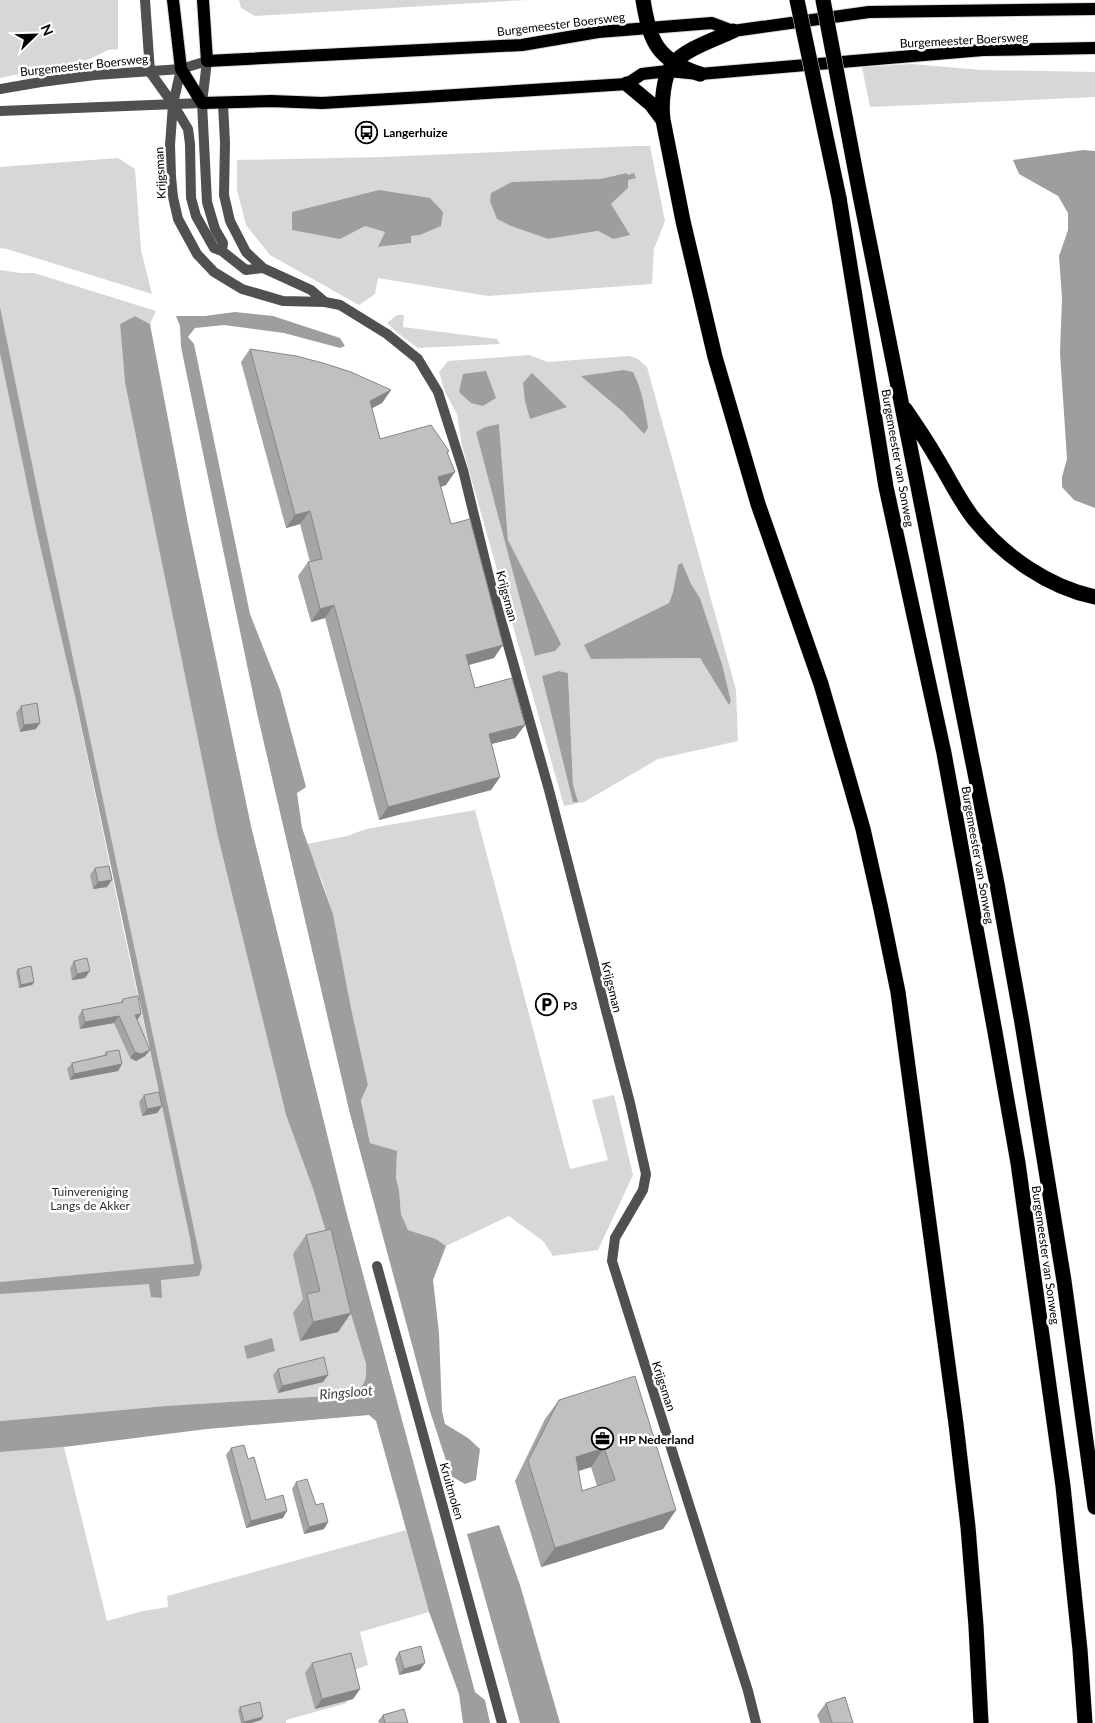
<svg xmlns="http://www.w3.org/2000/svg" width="1095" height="1723" font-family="Lato,sans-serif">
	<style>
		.green { fill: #d7d7d7; fill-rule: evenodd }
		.water { fill: #9e9e9e }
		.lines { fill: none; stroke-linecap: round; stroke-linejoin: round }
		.primary-casing { stroke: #dbdbdb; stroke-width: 14 }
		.motorway-casing { stroke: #dbdbdb; stroke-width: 16 }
		.minor { stroke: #505050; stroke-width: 10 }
		.tertiary { stroke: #505050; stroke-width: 10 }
		.primary { stroke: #000; stroke-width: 12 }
		.motorway { stroke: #000; stroke-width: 15 }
		.motorway-bridge-casing { stroke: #dbdbdb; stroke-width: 16; stroke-linecap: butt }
		.motorway-bridge { stroke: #000; stroke-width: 15 }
		.wall { fill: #a5a5a5; fill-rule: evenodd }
		.shaded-wall { fill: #868686 }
		.building { fill: #c0c0c0; stroke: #868686; fill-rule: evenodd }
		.labels { text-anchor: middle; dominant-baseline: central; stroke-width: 5; stroke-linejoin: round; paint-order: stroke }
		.street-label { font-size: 12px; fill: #000; stroke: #fff }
		.poi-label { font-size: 12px; font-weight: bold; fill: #000; stroke: #fff; text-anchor: start }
		.park-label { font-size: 12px; fill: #2e2e2e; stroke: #fff }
		.water-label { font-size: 14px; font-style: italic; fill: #3f3f3f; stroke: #fff }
	</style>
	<rect width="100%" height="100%" fill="#fff"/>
	<!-- green -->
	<path class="green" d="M0,0h118v49l-10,1 -18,9 -90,19z
		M239,0h288l-272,16 -14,-8z
		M911,64l71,6 113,2v25l-225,10 -8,-40z
		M635,146h15l15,75 -11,28 -2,35 -164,12 -110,-18 -3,16 -16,11 -89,-50 -24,-30 -9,-35v-30l146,-3zM625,173l2,2 1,13 -17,16 2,35 -15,-8 -50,8 -36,-13 -15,-7 103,-40zM365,226l55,9 -9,1v7l-32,4 6,-15z
		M118,158l17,11 6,81 11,44 -145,-45 -7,-1v-81z
		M0,270l20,3h14l122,38 -6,13 -15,-8 -15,8 5,59 93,454 68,278 27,74 53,175c1,21 -3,26 -24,31l-177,11 -165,15zM58,616l113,531 -48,-219z
		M397,315h7l-1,12 94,12 3,5 -82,4 -19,-14 -12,-11z
		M530,355l17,7 82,-6 9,3 9,8 89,323 2,51 -80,18 -74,43 -20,4 -102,-360 -5,-32 -12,-22 -6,-20 9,-11zM582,376l63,30 -1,28 -21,-22zM499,424l9,116 47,111 -19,5 -60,-224 9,-5zM678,565l22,33 22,66 9,37 -2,3 -29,-46 -109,1 -6,-14 84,-42 4,-11zM559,671l9,2 5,112z
		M475,810l95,359 38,-9 -16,-60 22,-5 19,80 -35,75 -45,6 -10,-15 -34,-25 -63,30 -10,-7 -28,-9 -7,-16 -2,-24 -3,-12 1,-26 -27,-9 -9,-44 7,-14 -17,-77 -18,-94 -11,-33 -15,-37 40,-8 19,-7z
		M64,1447l43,174 36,-10 25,-4 -1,-11 239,-66 23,82 -69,20 8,33 -28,10 7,28 -61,17v3h-286v-271z"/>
	<!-- water -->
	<path class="water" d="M1083,150l12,1v357l-21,-8 -12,-13v-10l5,-18 -7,-106 2,-55 -3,-42 9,-26v-17l-10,-17 -39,-22 -6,-14z
		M626,173l2,2 6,-2 2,5 -8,2v8l-17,16 19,31 -17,4 -15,-8 -50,8 -37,-13 -14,-7 -7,-18 1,-8 21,-11 88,-3z
		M379,190l51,8 13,14 -2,14 -21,9 -9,1v7l-33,4 7,-15 -20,-6 -25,13 -48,-9v-18z
		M0,307l40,196 162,764 -3,9 -38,4 1,18 -11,-1 -2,-13 -149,10v-12l194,-18 -4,-26 -114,-537 -39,-169 -37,-179z
		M235,312l38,4 67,22 5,8 -5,2 -56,-15 -60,-8 -29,3 -7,9 6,7 56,270 30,76 26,97 -9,6 5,35 31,86 18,94 17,77 -7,15 9,43 27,8 -1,27 3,12 2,24 7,16 28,9 10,7 -13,34 6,53 3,78 3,13 23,14 12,11 -4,31 -11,4 -14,-8 -22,-68 -79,-294 -93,-401 -76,-366 -1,-21 -4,-10h29z
		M135,316l15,8 38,200 63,302 95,385 129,481 10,8 5,23h-27l-4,-29 -30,-82 -53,-191 -7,-6 -162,14 -143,18 -64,5v-31l165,-15 177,-11c21,-5 25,-10 24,-31l-53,-175 -27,-74 -68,-278 -93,-454 -5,-59z
		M624,370l9,2c9,18 12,36 15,56l-4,6 -21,-22 -42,-36z
		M486,371l10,27 -13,8 -12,-3 -12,-11 4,-18z
		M532,373l35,34 -37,12 -5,-18 -2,-18z
		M499,424l9,116 53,104 -6,7 -20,5 -59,-224 9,-5z
		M682,563l9,21 9,14 22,66 9,37 -2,4 -29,-47 -109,1 -7,-14 85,-42 4,-11 5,-27z
		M559,671l9,2 5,112 5,17h-5l-31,-126z
		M272,1338l3,13 -28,8 -3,-13z
		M499,1525l21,60 40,138h-40l-53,-189z"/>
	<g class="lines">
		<defs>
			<path id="primary" d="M173,0l8,69 21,34 69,-2 51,2 102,-6 203,-13 15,-10 26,-3 32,3 283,-24 112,-2
				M203,0l4,61 315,-16 76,-13 114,-9 21,8 136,-19 226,-3"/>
			<path id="motorway" d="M643,0c7,42 14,60 57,74
				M733,31c-17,8 -48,18 -60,33 -10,11 -12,41 -10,56l20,101 32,136 43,147 63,180 28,96 14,49 18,80 17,83 58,432 12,103 8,99 5,97
				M627,84l24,20 12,16
				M860,195l137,689 25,139 42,258 31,226
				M839,198l47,289 58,266 51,279 23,131 45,323 17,164 5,73
				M905,409c11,16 22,32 31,48 13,21 23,43 38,62 30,37 74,68 121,78"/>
		</defs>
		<!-- primary casing -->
		<use href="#primary" class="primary-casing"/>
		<!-- motorway casing -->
		<use href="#motorway" class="motorway-casing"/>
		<!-- minor -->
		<path class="minor" d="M181,69l-8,35 -3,41 1,32 2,20 5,22 19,35 17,18 28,17 41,12 42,1 15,3 47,29 31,25 20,33 25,78 27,111 59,209 81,313 16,71 -3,16 -28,48 -3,23 136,430 8,32
			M150,72l23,32 15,25 2,15 1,54 5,18 18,32 8,3 24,19 17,-2
			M202,103l5,99 8,27 8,14 -1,8
			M223,104l2,39 -1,52 6,26 16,31 17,16 48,22 14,12
			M377,1266l125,457"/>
		<!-- tertiary -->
		<path class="tertiary" d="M145,0l5,72
			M0,89l41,-7 54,-7 86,-6 26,-8 -5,42 -202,8"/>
		<!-- primary -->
		<use href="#primary" class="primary"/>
		<!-- motorway -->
		<use href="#motorway" class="motorway"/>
		<defs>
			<path id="motorway-bridge" d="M797,0l42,198
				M823,0l37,195"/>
		</defs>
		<!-- motorway-bridge casing -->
		<use href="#motorway-bridge" class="motorway-bridge-casing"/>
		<!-- motorway-bridge -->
		<use href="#motorway-bridge" class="motorway-bridge"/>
	</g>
	<!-- wall -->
	<path class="wall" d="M250,349l141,41 -9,13 -10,5 8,31 69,12 -1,2 -2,32 -5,2 10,37 43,134 -25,7 6,23 50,37 -10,13 -24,6 9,33 -9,13 -112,30 -54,-202 -14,4 -13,-46 10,-14h2l-10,-38 -14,4 -45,-166z
		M21,706l15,23 -16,3 -4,-19z
		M95,868l12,19 -14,2 -3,-14z
		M74,961l11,17 -13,2 -2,-12z
		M18,969l16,13 -2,3 -13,3 -3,-16z
		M123,999l18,15 -4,6 13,30 -5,6 -9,5 -6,-3 -16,-35 -34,6 -2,-12 4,-7 38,-7z
		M106,1052l16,12 -4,7 -48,9 -3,-11 5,-6 32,-8z
		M144,1095l18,11 -5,7 -15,3 -3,-14z
		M306,1235l45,78 -13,19 -38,9 -7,-28 10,-14 -10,-45z
		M278,1369l50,6 -5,7 -45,11 -5,-18z
		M559,1400l117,110 -13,19 -122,38 -26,-86 30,-62zM591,1467l6,19 -15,5 -4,-20z
		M231,1448l17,11 18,41 17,18 -37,10 -20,-73z
		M296,1482l32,40 -4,7 -20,5 -12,-45z
		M399,1652l21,18 -21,5 -4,-16z
		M312,1663l48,26 -7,10 -38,10 -10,-36z
		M826,1703l27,20h-33l-3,-8z
		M240,1707l21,13 -10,3h-10l-3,-13z
		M383,1715l25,8h-29l-1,-2z"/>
	<!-- shaded-wall -->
	<path class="shaded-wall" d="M391,390l-9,13 -21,11 9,-13z
		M455,472l-9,13 -17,5 9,-13z
		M310,511l-10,13 -14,4 9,-13z
		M334,605l-9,13 -14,4 9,-13z
		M503,645l-9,13 -37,10 9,-13z
		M40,723l-4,6 -16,3 4,-7z
		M525,725l-10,13 -35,9 9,-13z
		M500,777l-9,13 -112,30 9,-13z
		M112,880l-5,7 -14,2 5,-7z
		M90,971l-5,7 -13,2 5,-6z
		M34,982l-2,3 -13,3 2,-3z
		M141,1014l-4,6 -2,-5z
		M119,1016l-5,7 -34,6 5,-7z
		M150,1050l-5,6 -9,5 -6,-3 5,-6z
		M122,1064l-4,7 -48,9 4,-6z
		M162,1106l-5,7 -15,3 5,-7z
		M351,1313l-13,19 -38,9 13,-19z
		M328,1375l-5,7 -45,11 4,-7z
		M604,1448l-13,19 -28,9 13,-19z
		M676,1510l-13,19 -122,38 14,-19z
		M287,1511l-4,7 -37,10 5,-7z
		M328,1522l-4,7 -20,5 5,-7z
		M425,1663l-5,7 -21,5 5,-6z
		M360,1689l-7,10 -38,10 7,-10z
		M263,1717l-2,3 -10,3h-8l1,-1z"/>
	<!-- building -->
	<path class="building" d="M250,349l46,7 27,7 28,9 40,18 -21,11 10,38 51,-14 18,26 -2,1 8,20 -17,5 13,47 19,-5 33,126 -37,10 9,33 37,-10 13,47 -36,9 11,43 -112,30 -54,-202 -14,4 -12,-47 14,-3 -12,-48 -15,4z
		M37,703l3,20 -16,2 -3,-19z
		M109,866l3,14 -14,2 -3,-14z
		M87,958l3,13 -13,3 -3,-13z
		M31,966l3,16 -13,3 -3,-16z
		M138,996l3,18 -6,1 15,35 -9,4 -6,-2 -16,-36 -34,6 -3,-12 41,-8v-3z
		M119,1050l3,14 -48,10 -2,-11 35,-8 -1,-3z
		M159,1092l3,14 -15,3 -3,-14z
		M331,1229l20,84 -38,9 -6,-28 13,-3 -14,-56z
		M324,1357l4,18 -46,11 -4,-17z
		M635,1376l41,134 -121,38 -27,-87 31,-61zM604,1448l11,32 -33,11 -6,-34z
		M244,1445l4,14 6,-2 12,43 17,-5 4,16 -36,10 -20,-73z
		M307,1479l9,26 7,-2 5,19 -19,5 -13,-45z
		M421,1646l4,17 -21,6 -5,-17z
		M351,1653l9,36 -38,10 -10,-36z
		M845,1697l8,26h-21l-6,-20z
		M260,1702l3,15 -19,5 -4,-15z
		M404,1709l4,14h-23l-2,-8z"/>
	<!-- icons -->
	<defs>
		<symbol id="bus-ring" viewBox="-11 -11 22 22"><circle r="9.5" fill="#fff" stroke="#000" stroke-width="1.5"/><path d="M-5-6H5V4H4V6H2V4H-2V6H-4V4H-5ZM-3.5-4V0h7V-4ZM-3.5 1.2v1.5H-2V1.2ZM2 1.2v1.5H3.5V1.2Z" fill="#000"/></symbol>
		<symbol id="parking-ring" viewBox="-11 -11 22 22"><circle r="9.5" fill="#fff" stroke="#000" stroke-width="1.5"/><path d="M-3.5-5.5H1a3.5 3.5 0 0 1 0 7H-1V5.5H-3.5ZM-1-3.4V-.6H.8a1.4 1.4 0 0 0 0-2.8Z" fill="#000"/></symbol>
		<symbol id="office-ring" viewBox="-11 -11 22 22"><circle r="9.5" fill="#fff" stroke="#000" stroke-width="1.5"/><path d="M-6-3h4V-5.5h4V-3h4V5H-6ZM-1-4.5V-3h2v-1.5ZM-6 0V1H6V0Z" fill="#000"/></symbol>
	</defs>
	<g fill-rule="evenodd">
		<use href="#bus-ring" x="354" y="120" width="25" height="25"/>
		<use href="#parking-ring" x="534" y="992" width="25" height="25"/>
		<use href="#office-ring" x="590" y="1426" width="25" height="25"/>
	</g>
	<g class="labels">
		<!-- street labels -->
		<g class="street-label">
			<text transform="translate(561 24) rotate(-7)">Burgemeester Boersweg</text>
			<text transform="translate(964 40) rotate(-3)">Burgemeester Boersweg</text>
			<text transform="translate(84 65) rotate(-6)">Burgemeester Boersweg</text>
			<text transform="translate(160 173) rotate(-93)">Krijgsman</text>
			<text transform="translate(898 458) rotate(80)">Burgemeester van Sonweg</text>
			<text transform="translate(507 596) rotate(75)">Krijgsman</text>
			<text transform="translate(978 855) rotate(80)">Burgemeester van Sonweg</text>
			<text transform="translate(612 987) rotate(76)">Krijgsman</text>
			<text transform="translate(1046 1255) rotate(82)">Burgemeester van Sonweg</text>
			<text transform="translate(664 1386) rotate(72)">Krijgsman</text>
			<text transform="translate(452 1491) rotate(74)">Kruitmolen</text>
		</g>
		<!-- poi labels -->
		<g class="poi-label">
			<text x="383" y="132">Langerhuize</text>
			<text x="563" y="1005">P3</text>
			<text x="619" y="1439">HP Nederland</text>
		</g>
		<!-- park labels -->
		<g class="park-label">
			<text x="90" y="1191">Tuinvereniging<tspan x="90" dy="14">Langs de Akker</tspan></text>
		</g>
		<!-- water labels -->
		<g class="water-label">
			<text transform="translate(346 1392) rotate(-5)">Ringsloot</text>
		</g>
	</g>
	<!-- north arrow -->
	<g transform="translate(35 35) rotate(67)" stroke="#ffffff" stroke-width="4" paint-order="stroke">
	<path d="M0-4L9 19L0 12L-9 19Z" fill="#000000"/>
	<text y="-8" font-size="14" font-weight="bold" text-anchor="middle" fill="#000000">N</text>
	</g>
</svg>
